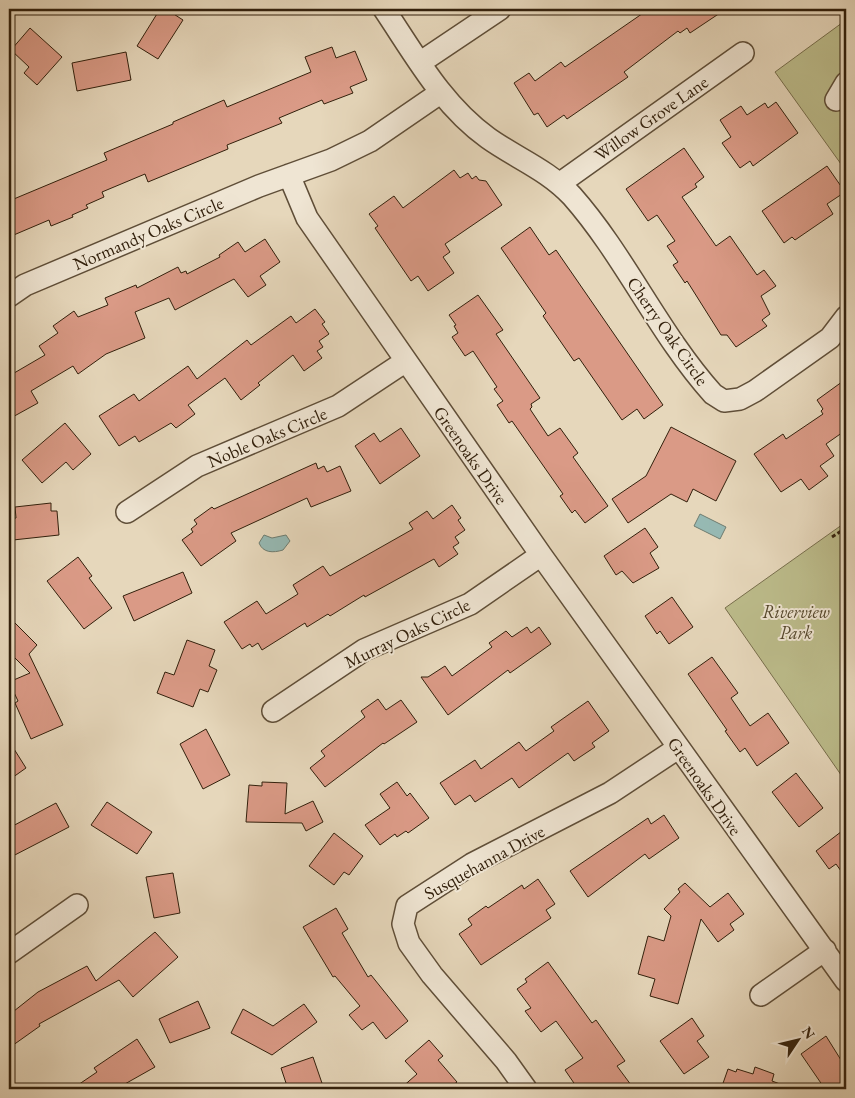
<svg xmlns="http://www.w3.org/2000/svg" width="855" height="1098" font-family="'EB Garamond',serif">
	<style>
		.green { fill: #bcbc8b; stroke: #776e4c }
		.water { fill: #96b9b3; stroke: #6e7c70 }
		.building { fill: #da9a86; stroke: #32200c }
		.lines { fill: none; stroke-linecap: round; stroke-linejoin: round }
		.minor-casing { stroke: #5f4e38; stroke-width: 24 }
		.path { stroke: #32200c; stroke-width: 3; stroke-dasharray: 4 2.5; stroke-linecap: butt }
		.minor { stroke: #efe5d3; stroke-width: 21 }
		.labels { text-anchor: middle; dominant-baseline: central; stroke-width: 4; stroke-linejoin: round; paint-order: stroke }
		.street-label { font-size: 18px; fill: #32200c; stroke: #efe5d3 }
		.park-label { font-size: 18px; font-style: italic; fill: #54472c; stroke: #efe5d3 }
	</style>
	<rect width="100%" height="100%" fill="#e6d7bb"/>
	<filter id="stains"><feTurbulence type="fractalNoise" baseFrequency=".004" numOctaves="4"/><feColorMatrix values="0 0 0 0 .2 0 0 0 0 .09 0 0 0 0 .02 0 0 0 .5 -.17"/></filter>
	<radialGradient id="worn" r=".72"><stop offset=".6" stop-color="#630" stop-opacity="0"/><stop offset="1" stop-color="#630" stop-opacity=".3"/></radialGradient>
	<!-- green -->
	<path class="green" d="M846,20v151l-71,-99z
		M846,522v260l-121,-174z"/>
	<!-- water -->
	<path class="water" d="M700,514l26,13 -6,12 -26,-13z
		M264,535l8,3 14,-3 4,6 -7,9c-10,3 -20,3 -24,-7z"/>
	<!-- building -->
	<path class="building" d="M160,9h6l17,11 -25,39 -21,-13z
		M649,9h77l-36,24 -3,-5 -7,5 -2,-2 -54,41 4,5 -61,42 -3,-4 -17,12 -9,-14 -4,2 -20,-32 15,-10 6,8 26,-19 4,5z
		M30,28l32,29 -25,28 -13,-12 5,-6 -18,-17z
		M332,47l4,11 19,-7 12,29 -17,7 3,6 -29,11 -2,-4 -43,18 3,5 -55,22 1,4 -80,33 -3,-8 -43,18 2,5 -18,8 2,3 -16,7 1,2 -22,9 -2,-6 -40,17v-36l98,-41 -3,-7 69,-29v-2l51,-22 3,7 84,-35 -6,-15z
		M126,52l5,28 -54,11 -5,-28z
		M776,102l22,31 -45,33 -3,-5 -10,7 -18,-25 9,-6 -11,-17 21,-14 6,9 18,-12 3,5z
		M684,148l20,29 -9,7 2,3 -15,10 34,49 14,-10 27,39 7,-5 12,16 -15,10 9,18 -8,6 5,6 -31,21 -9,-12h-6l-34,-54 -2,2 -12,-18 5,-3 -11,-16 8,-5 -18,-26 -9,6 -22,-32z
		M827,166l18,26 -18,12 6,10 -38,26 -3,-3 -8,6 -22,-32z
		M454,170l6,8 8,-5 4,6 4,-3 3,4 7,1 16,24 -57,39 5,8 -7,5 11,16 -26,18 -10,-15 -7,5 -36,-53 3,-2 -9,-12 25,-18 9,12z
		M530,227l19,28 7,-5 107,155 -19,14 -7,-10 -15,11 -43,-62 -5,3 -31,-45 3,-3 -45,-65z
		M265,239l15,23 -20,14 6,9 -18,12 -14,-18 -59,31 -6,-12 -34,14 10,26 -39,16 -28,20 -5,-8 -42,25 7,12 -29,16v-43l36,-21 -6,-9 19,-13 -5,-7 21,-15 4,6 30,-12 -3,-7 31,-13 1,3 41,-21 3,6 5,-2 1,3 33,-17 -1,-2 19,-13 7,10z
		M478,295l25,35 -7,4 44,64 -9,6 1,3 -2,2 18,27 12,-8 18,25 -5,4 35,49 -23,17 -10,-13 -3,3 -12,-17 3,-2 -51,-73 -3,2 -12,-18 6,-4 -9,-12 3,-2 -24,-36 -8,5 -13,-19 6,-4 -4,-7 2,-1 -7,-10z
		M315,309l10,13 -3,2 7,10 -10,7 4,6 -6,4 5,7 -18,13 -11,-16 -35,28 2,2 -19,15 -16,-22 -37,27 7,9 -19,14 -5,-5 -32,19 -4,-6 -16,10 -20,-30 35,-22 5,7 49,-35 9,13 50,-39 4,5 40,-29 5,7z
		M846,379v51l-20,14 8,12 -14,10 8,10 -19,14 -8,-11 -20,13 -27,-38 29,-20 3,5 37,-25 -2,-3 2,-2 -6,-9z
		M65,423l26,31 -18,16 -7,-8 -24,21 -20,-23z
		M671,427l65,34 -20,40 -23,-12 -6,13 -16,-8 -43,29 -16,-24 34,-23z
		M401,428l19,28 -40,28 -25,-38 19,-13 6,9z
		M316,463l2,6 6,-3 3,6 13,-6 11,25 -40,16 -4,-9 -76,35 5,8 -35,25 -19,-26 11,-8 -2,-3 6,-5 -3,-4 18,-13 2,2z
		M51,503v8h6l2,24 -46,5 -2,-21 5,-1 -1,-11z
		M452,505l9,13 -3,2 7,10 -10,7 4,6 -6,4 5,7 -19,13 -5,-8 -69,38 -1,-2 -34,21 -2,-2 -21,13 -2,-4 -43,27 -4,-7 -6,4 -2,-3 -8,5 -18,-27 33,-21 9,13 32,-20 -5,-9 30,-19 7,10 83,-47 -4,-6 18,-12 6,8z
		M645,528l13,19 -8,6 9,15 -26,15 -11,-12 -6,4 -12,-19z
		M78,557l14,19 -3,2 23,30 -28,21 -37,-48z
		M183,572l9,21 -58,28 -11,-25z
		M672,597l21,30 -24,17 -9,-13 -3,3 -12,-18z
		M9,617l28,28 -8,9 34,71 -32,14 -16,-36 3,-2 -9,-19 21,-9 -21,-21z
		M527,627l4,6 8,-6 12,17 -41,29 -2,-3 -60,45 -27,-38h7l17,-11 7,10 40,-29 -3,-4 17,-12 6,6z
		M187,640l28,10 -6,16 8,4 -9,22 -8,-3 -7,18 -36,-14 8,-21 9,3z
		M712,657l26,36 -7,5 19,28 18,-13 21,30 -32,23 -12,-18 -5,4 -15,-21 2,-1 -39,-56z
		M378,699l8,11 15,-10 16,22 -33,22 -1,-1 -58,44 -15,-19 15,-12 -4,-5 44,-34 -4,-6z
		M588,701l21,30 -17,12 3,4 -21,14 -6,-8 -49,35 -7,-10 -37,24 -5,-7 -15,10 -15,-22 35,-23 6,9 38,-27 7,9 28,-20 -3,-4z
		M206,729l24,46 -27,14 -23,-45z
		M9,741l17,27 -17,12z
		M796,773l27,35 -24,19 -27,-35z
		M262,782l25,1 -2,31 28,-13 10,21 -17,9 -4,-8 -56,-1 3,-37 13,1z
		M397,782l10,14 3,-3 19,25 -21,15 -2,-2 -9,6 -2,-3 -15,11 -15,-20 25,-17 -10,-14z
		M107,802l45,30 -15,22 -46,-29z
		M56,803l13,24 -60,31v-30z
		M664,815l15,23 -30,21 -4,-5 -57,43 -18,-26 78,-53 3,6z
		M846,828v50l-10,-14 -7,5 -13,-18z
		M334,833l29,23 -14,19 -5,-3 -10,13 -25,-19z
		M173,873l7,40 -26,5 -8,-41z
		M538,879l17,25 -9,6 5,8 -70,47 -22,-31 13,-9 -4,-6 18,-13 2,2 34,-23 2,4z
		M685,883l25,24 18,-14 16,21 -14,10 4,6 -16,12 -17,-23 -23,85 -28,-8 5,-17 -17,-5 10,-38 16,5 7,-25 -7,-7 16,-17 -2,-3z
		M336,908l12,21 -6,4 26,44 3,-2 37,46 -22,18 -13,-17 -11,8 -13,-15 11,-9 -25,-30 -2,1 -30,-50z
		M155,932l23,25 -45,40 -14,-17 -80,44 1,2 -31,22v-33l29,-23 49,-26 9,15z
		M548,962l44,61 4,-3 29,41 -8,5 17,23h-56l-13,-19 18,-12 -27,-37 -15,11 -16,-21 6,-3 -14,-19 10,-7 -2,-3z
		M198,1001l12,27 -40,15 -11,-24z
		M304,1004l13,18 -45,33 -41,-22 12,-24 30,17z
		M692,1018l12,18 -7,5 12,16 -25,17 -24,-33z
		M826,1036l20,32v21h-21l-24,-35z
		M137,1039l18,28 -39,22h-44l25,-17 -3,-4z
		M429,1040l14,16 -5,4 19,22 -9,7h-48l17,-15 -12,-13z
		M313,1057l11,32h-36l-7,-21z
		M755,1067l19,7 -2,7 16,6v2h-67l7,-20 8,3 1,-3 16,5z"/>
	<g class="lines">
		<defs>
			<path id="minor" d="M384,9c31,46 58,96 104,129 28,20 60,32 84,58 53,60 87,138 141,198l11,7 16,-2 15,-8 75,-53 16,-21
				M421,62l79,-53
				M836,100l10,-17
				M289,175l18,43 41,59 193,278 305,426
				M559,184l184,-131
				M9,296l16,-11 234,-99 72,-26 39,-19 70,-48
				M127,512l70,-46 141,-60 68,-45
				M273,711l91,-61 106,-46 71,-49
				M9,953l68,-48
				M761,995l64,-45
				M526,1089l-20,-28 -74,-86 -23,-32 -6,-19 4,-18 65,-42 138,-71 68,-45"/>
		</defs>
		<!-- minor casing -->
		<use href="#minor" class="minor-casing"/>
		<!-- path -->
		<path class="path" d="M832,537l14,-9"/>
		<!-- minor -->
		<use href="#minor" class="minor"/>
	</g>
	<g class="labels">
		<!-- street labels -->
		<g class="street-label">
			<text transform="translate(651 118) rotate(-35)">Willow Grove Lane</text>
			<text transform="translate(148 233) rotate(-23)">Normandy Oaks Circle</text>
			<text transform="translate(668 331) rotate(55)">Cherry Oak Circle</text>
			<text transform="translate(267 437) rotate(-23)">Noble Oaks Circle</text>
			<text transform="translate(471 455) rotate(55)">Greenoaks Drive</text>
			<text transform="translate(407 633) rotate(-26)">Murray Oaks Circle</text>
			<text transform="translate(705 786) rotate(55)">Greenoaks Drive</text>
			<text transform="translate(484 862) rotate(-29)">Susquehanna Drive</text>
		</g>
		<!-- park labels -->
		<g class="park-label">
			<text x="796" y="611">Riverview<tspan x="796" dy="21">Park</tspan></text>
		</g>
	</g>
	<!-- margin -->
	<rect width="855" height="1098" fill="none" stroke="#e6d7bb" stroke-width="30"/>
	<rect x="10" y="10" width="835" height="1078" fill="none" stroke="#32200c" stroke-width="2.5"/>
	<rect x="15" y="15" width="825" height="1068" fill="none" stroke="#32200c"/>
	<!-- north arrow -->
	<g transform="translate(798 1040) rotate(55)" stroke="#efe5d3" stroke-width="4" paint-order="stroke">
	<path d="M0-4L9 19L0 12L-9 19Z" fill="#32200c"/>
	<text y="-8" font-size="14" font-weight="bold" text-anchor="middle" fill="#32200c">N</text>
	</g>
	<rect width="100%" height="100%" filter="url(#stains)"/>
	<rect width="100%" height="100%" fill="url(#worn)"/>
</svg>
